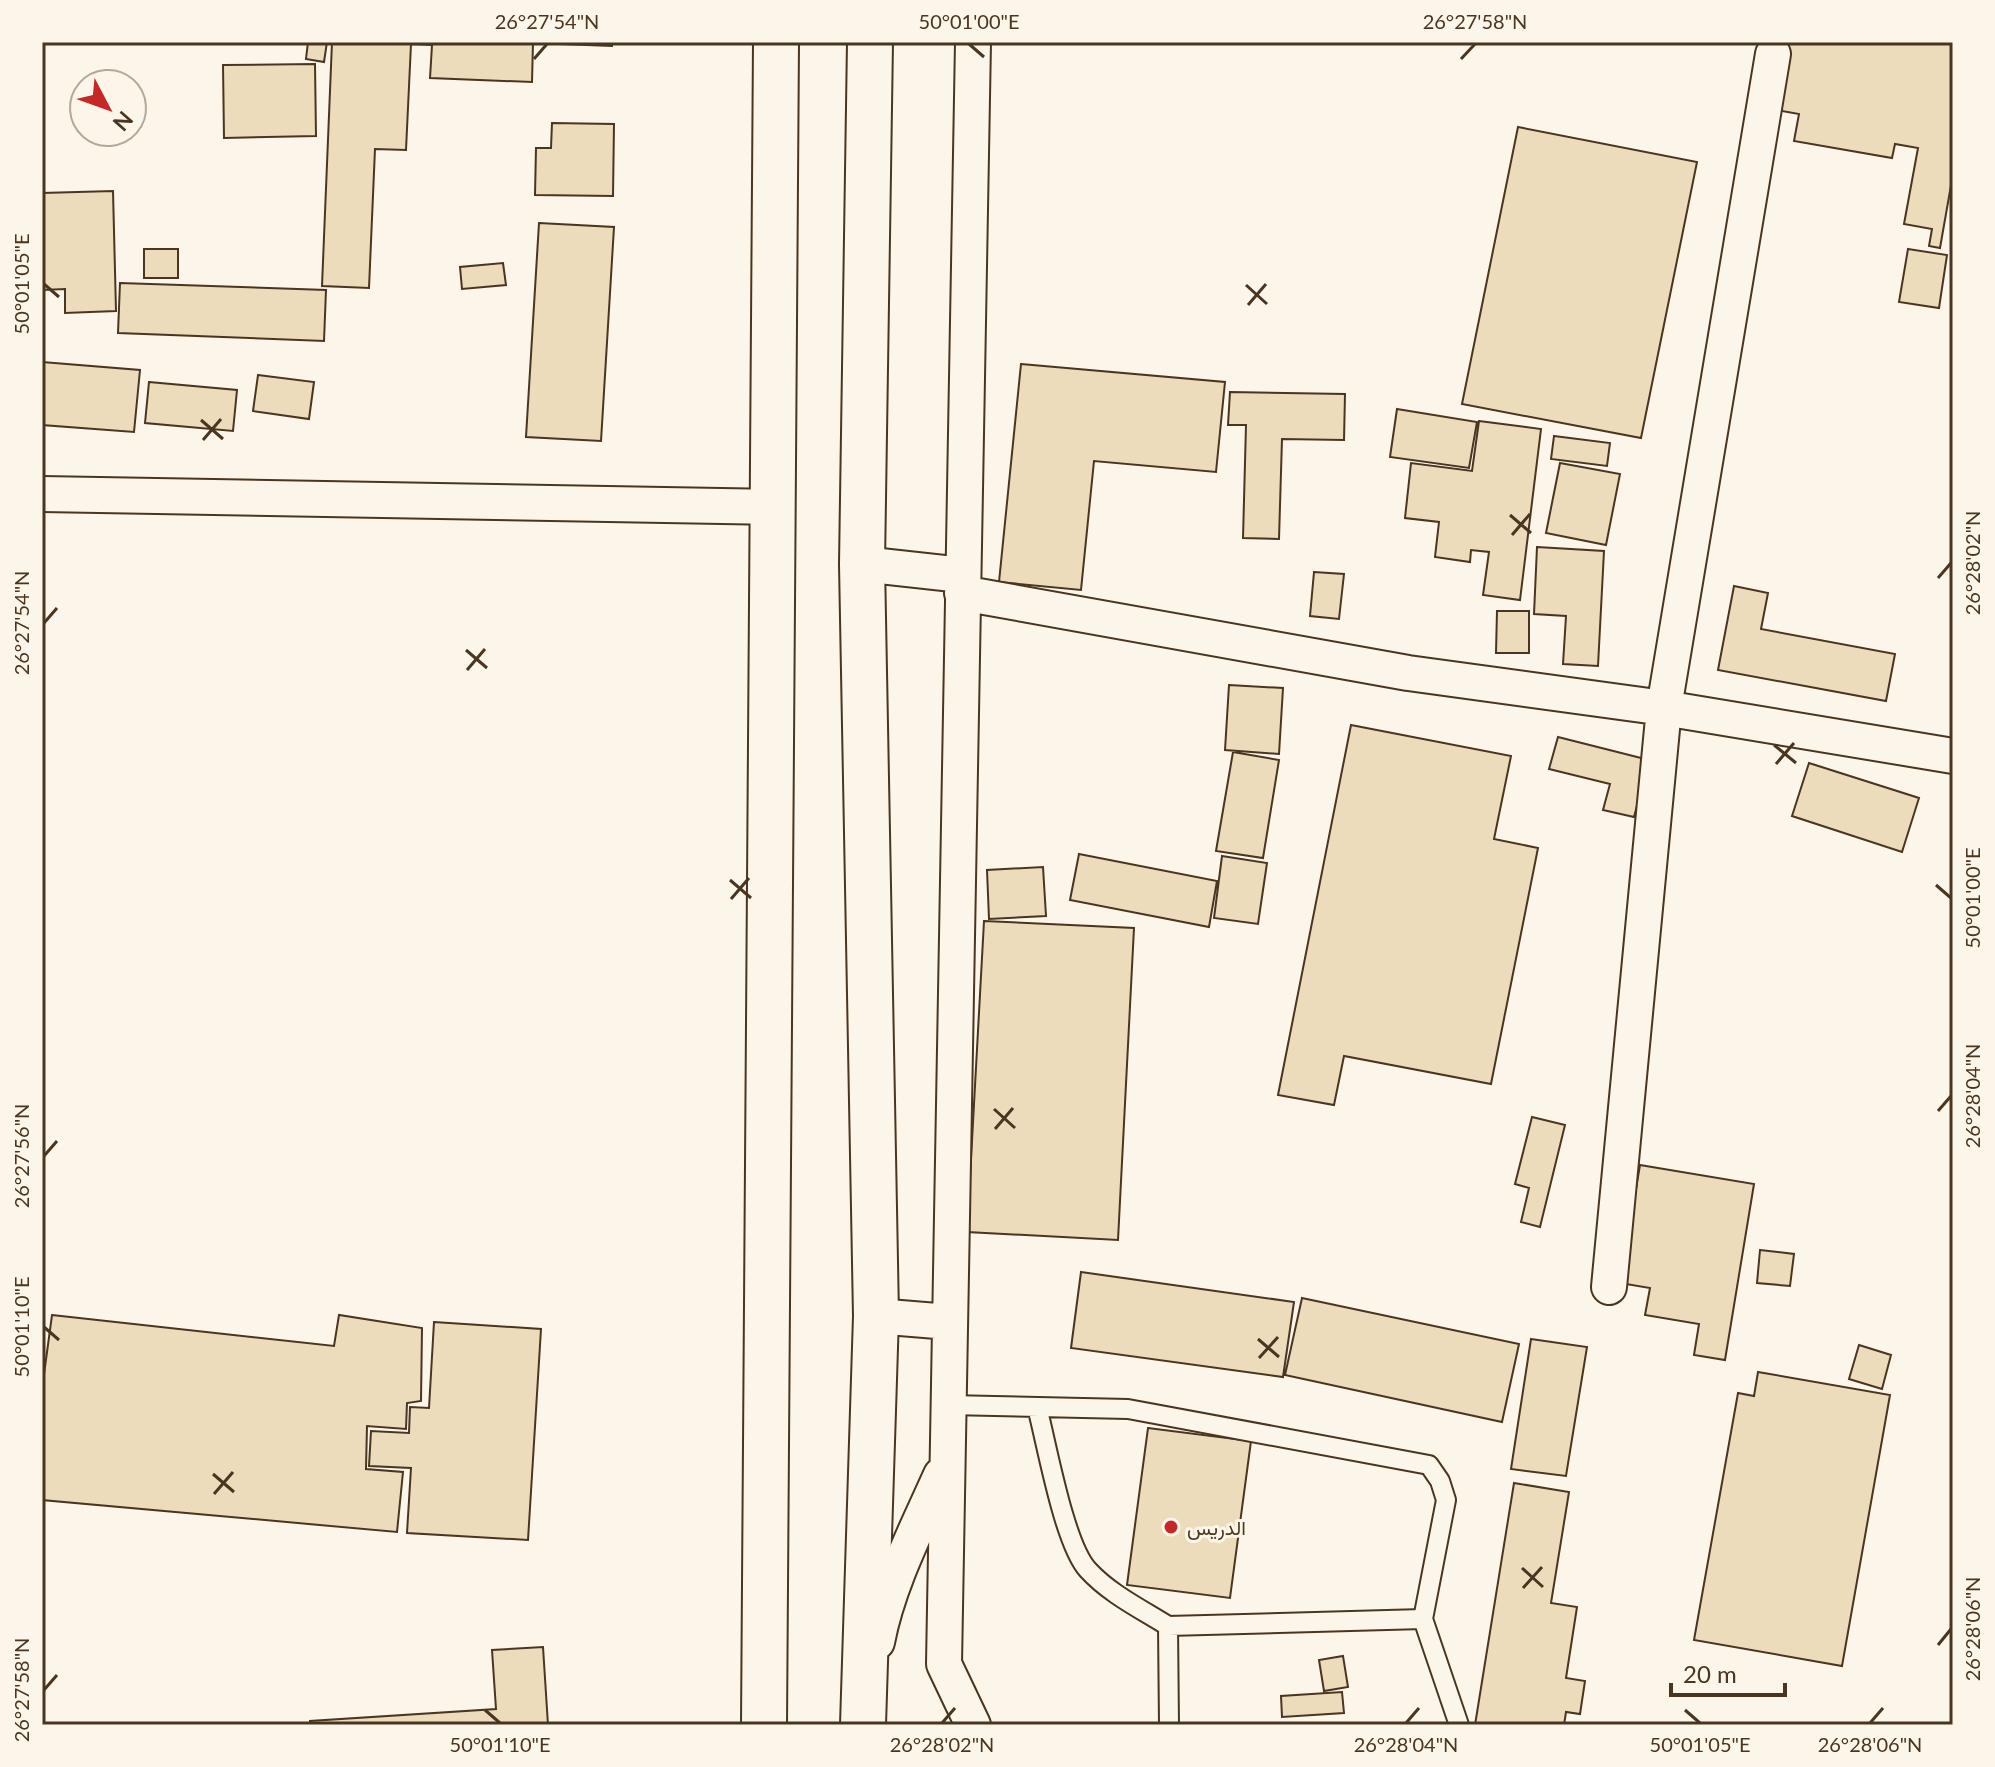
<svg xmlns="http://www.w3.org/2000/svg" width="1995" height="1767" font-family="Lato,Vazirmatn,sans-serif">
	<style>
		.building { fill: #ecdcbc; stroke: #4a3520; stroke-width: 2 }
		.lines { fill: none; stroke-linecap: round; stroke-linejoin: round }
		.lane-casing { stroke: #4a3520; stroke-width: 22 }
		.street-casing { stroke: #4a3520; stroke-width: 38 }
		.primary-casing { stroke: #4a3520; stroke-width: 48 }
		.lane { stroke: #fbf6e9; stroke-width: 18 }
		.street { stroke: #fbf6e9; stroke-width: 34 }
		.primary { stroke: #fbf6e9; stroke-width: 44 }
		.ticks { fill: none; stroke: #4a3520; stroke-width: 3 }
		.poi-dot { fill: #c62828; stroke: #fbf6e9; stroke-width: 3 }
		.labels { text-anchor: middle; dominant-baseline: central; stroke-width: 6; stroke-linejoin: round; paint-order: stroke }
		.poi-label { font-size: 20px; fill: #4a3520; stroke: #fbf6e9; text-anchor: start }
		.neatline { fill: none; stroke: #4a3520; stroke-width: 3 }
		.ticks-label { font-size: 20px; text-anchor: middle; fill: #4a3520 }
	</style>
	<rect width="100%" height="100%" fill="#fbf6e9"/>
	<!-- building -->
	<path class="building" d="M308,42h19l-3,20 -18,-3z
		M332,42h281l-1,4 -79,-3 -1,39 -102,-4 2,-33 -21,-1 -5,106 -31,-1 -6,139 -47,-2z
		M1789,42h164v132l-13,74 -11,-2 3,-17 -28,-5 14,-76 -23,-4 -3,14 -98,-17 5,-27 -22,-4z
		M315,64l1,72 -92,2 -1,-73z
		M552,123l62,1 -1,72 -78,-1 1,-47h15z
		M1518,127l179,35 -56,276 -179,-34z
		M113,191l3,120 -51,2v-24l-23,1v-97z
		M539,223l75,4 -13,214 -75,-4z
		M144,249h34v29h-34z
		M1908,249l39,6 -8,53 -40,-6z
		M503,263l3,22 -44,4 -2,-22z
		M120,283l206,7 -2,51 -206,-8z
		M42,362l98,8 -6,62 -92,-7z
		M1021,364l204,18 -9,90 -122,-11 -13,129 -82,-8z
		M258,375l56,7 -5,37 -56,-8z
		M149,382l88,8 -4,41 -88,-8z
		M1230,392l115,2 -1,46 -62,-1 -3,100 -36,-1 3,-113h-18z
		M1397,409l80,13 -8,46 -79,-11z
		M1479,421l62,8 -21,171 -37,-5 6,-43 -18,-2 -1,12 -35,-5 4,-35 -34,-4 6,-55 61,8z
		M1554,436l56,7 -3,23 -56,-7z
		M1560,463l60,11 -14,71 -60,-12z
		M1537,547l67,4 -6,115 -35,-2 3,-48 -32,-2z
		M1314,572l30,2 -5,45 -29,-3z
		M1734,586l34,7 -7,36 134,25 -9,47 -168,-31z
		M1497,611h32v42h-33z
		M1229,685l54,3 -4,66 -54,-4z
		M1351,725l160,31 -17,83 44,9 -47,236 -147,-28 -10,49 -56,-10z
		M1558,737l91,23 -15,57 -31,-7 7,-26 -61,-15z
		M1233,752l46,8 -16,98 -47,-7z
		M1809,763l110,35 -17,54 -110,-36z
		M1079,854l138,27 -8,46 -139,-27z
		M1222,856l45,7 -9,61 -44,-6z
		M1043,867l3,49 -57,3 -2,-49z
		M984,921l150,7 -16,312 -151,-8z
		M1532,1117l33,8 -25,102 -19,-5 8,-34 -14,-4z
		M1640,1165l114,19 -29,176 -31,-5 5,-31 -54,-9 5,-27 -30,-5z
		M1760,1250l34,4 -4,32 -33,-3z
		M1081,1272l213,30 -11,75 -212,-29z
		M1302,1298l217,46 -17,78 -217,-47z
		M52,1315l282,31 5,-31 83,13 -1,73 -14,2 -1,26 -39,-3 -1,43 37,3 -6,60 -355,-32v-111z
		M434,1322l107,7 -13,211 -121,-7 4,-65 -42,-2 2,-35 38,2 1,-26 19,1z
		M1531,1339l56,8 -21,129 -55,-7z
		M1859,1345l32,10 -9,34 -33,-10z
		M1758,1372l132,23 -48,271 -148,-26 44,-247 16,3z
		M1148,1428l103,13 -21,157 -103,-13z
		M1514,1483l55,9 -18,111 26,4 -11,71 19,3 -5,33 -14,-2 -2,13h-89z
		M543,1647l5,78h-238v-4l186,-12 -4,-59z
		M1343,1656l5,31 -24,4 -5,-31z
		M1342,1692l2,21 -62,4 -1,-21z"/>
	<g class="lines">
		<defs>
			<path id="lane" d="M948,1405l180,4 301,56 11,16 6,19 -23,119
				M1037,1407c10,38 27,137 51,163 22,24 53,39 80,56
				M1169,1725l-1,-99 255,-7 36,106"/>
			<path id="street" d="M42,494l731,13
				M862,564l100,11
				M962,593l446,80 256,35 289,48
				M1609,1287l55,-579 109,-654
				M876,1316l73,6
				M877,1642c11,-58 40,-113 64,-167
				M973,1725l-29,-61 29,-1622"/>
			<path id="primary" d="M764,1725l12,-1683
				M863,1725l13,-409 -14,-752 8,-522"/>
		</defs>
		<!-- lane casing -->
		<use href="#lane" class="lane-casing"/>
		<!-- street casing -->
		<use href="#street" class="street-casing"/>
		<!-- primary casing -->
		<use href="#primary" class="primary-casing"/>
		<!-- lane -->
		<use href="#lane" class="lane"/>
		<!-- street -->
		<use href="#street" class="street"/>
		<!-- primary -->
		<use href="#primary" class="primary"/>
	</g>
	<!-- ticks -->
	<path class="ticks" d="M969,44l15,13M534,59l13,-15M1461,59l14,-15M44,284l15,13M1246,285l21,19M1248,305l18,-21M201,420l22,19M203,440l18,-21M1510,515l21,18M1512,535l18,-21M1938,578l13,-15M44,623l13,-15M466,650l21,18M467,670l18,-21M1774,745l22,18M1776,764l18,-21M730,880l21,18M1936,885l15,13M731,899l18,-21M994,1109l21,19M1938,1111l13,-15M995,1129l18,-21M44,1156l13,-15M44,1327l15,13M1258,1339l21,18M1259,1358l19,-21M213,1474l21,18M214,1494l19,-22M1522,1568l21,19M1523,1588l19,-21M1938,1645l13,-16M44,1690l13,-15M485,1710l15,13M1685,1710l15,13M942,1723l13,-15M1406,1723l13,-15M1870,1723l13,-15"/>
	<!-- markers -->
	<circle class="poi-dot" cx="1171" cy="1527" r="8"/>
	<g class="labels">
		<!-- poi labels -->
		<g class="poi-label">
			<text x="1187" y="1527">الدريس</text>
		</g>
	</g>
	<!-- border -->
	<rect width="1995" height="1767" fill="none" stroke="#fbf6e9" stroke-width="88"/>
	<!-- north arrow -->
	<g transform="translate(108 108) rotate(131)"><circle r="38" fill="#fbf6e9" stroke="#b4a999" stroke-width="2"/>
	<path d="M0-6L14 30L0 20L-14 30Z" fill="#c62828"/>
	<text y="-12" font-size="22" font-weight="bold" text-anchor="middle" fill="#4a3520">N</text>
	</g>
	<!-- scale -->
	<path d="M1671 1683v12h114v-12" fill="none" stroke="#4a3520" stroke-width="4"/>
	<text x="1683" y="1683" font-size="24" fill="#4a3520" stroke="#fbf6e9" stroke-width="6" paint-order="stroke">20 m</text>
	<rect x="44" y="44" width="1907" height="1679" class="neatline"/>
	<g class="ticks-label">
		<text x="547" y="29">26°27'54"N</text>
		<text x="969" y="29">50°01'00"E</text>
		<text x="1475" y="29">26°27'58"N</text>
		<text transform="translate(22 284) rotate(-90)" y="7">50°01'05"E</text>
		<text transform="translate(1973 563) rotate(-90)" y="7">26°28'02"N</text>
		<text transform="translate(22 623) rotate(-90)" y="7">26°27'54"N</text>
		<text transform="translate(1973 898) rotate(-90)" y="7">50°01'00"E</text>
		<text transform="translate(1973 1096) rotate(-90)" y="7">26°28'04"N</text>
		<text transform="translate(22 1156) rotate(-90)" y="7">26°27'56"N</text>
		<text transform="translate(22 1327) rotate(-90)" y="7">50°01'10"E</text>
		<text transform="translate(1973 1629) rotate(-90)" y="7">26°28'06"N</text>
		<text transform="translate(22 1690) rotate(-90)" y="7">26°27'58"N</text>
		<text x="500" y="1752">50°01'10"E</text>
		<text x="942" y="1752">26°28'02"N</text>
		<text x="1406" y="1752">26°28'04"N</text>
		<text x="1700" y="1752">50°01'05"E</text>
		<text x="1870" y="1752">26°28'06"N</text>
	</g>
</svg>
